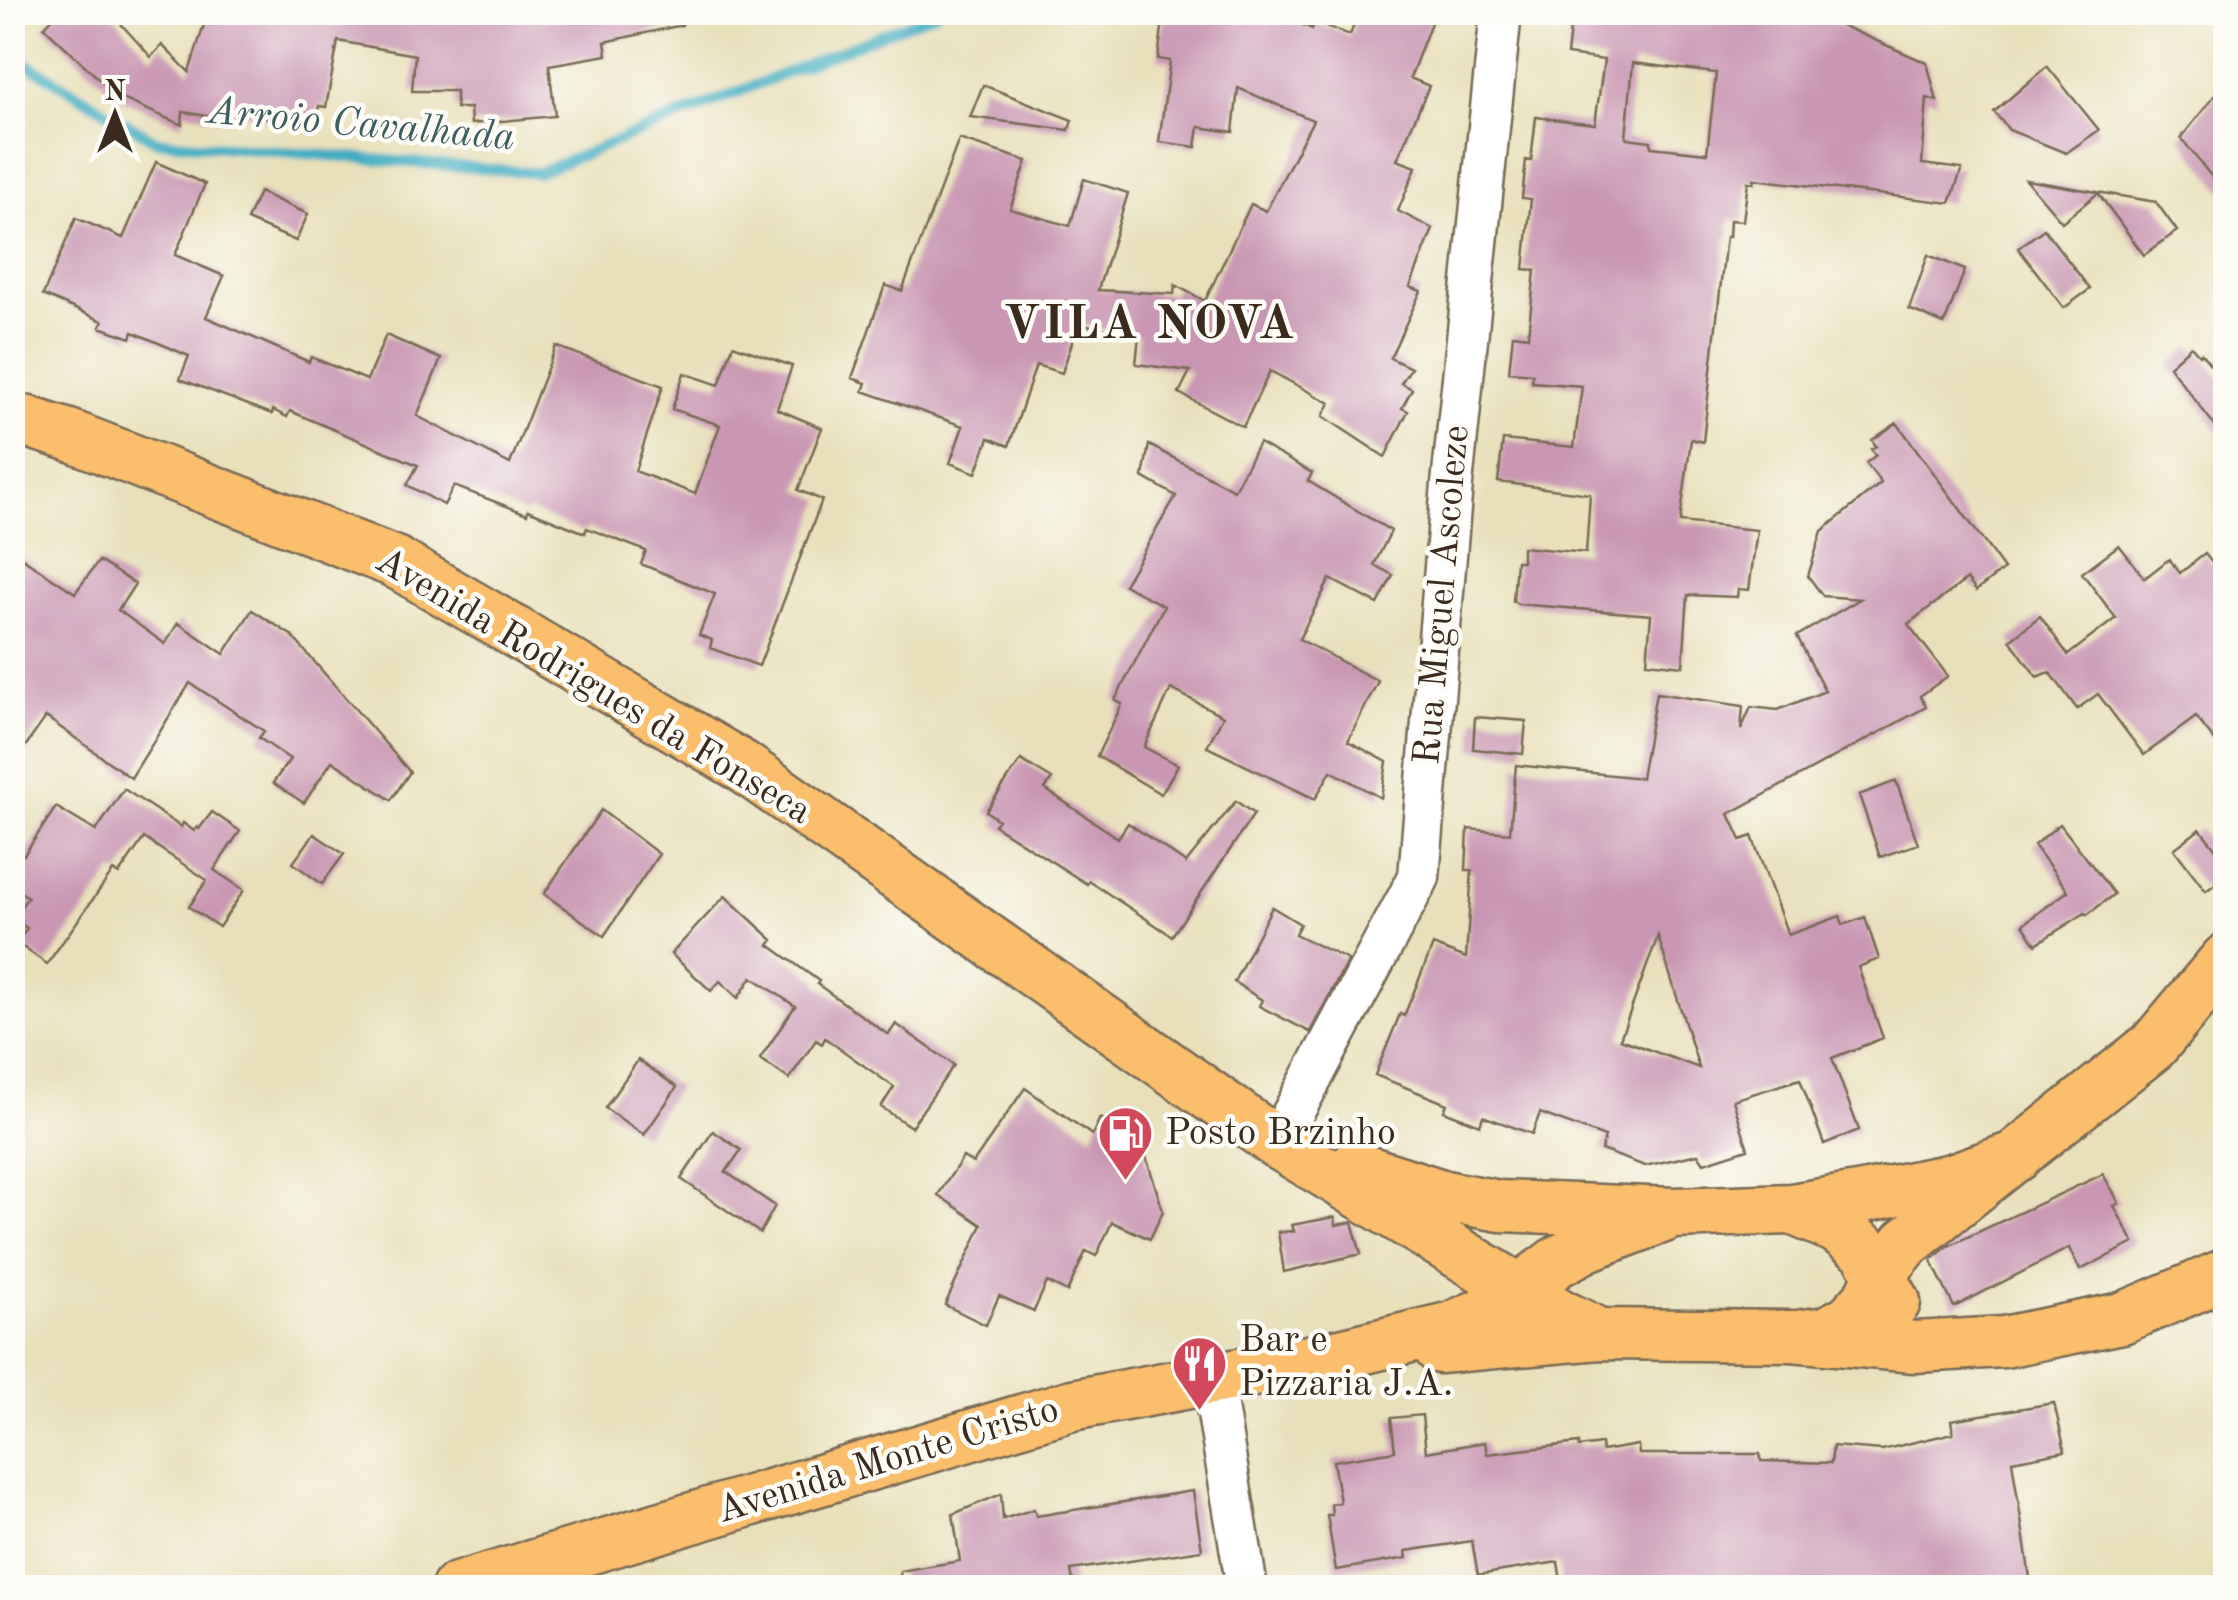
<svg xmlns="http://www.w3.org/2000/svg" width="2238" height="1600" font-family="'Old Standard TT',serif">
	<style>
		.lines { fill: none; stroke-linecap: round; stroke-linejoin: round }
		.stream { stroke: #43adc2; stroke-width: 11 }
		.building { fill: #c997b3; fill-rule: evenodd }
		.minor-casing { stroke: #786a55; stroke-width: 45 }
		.major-casing { stroke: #786a55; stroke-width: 55 }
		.minor { stroke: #fff; stroke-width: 40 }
		.major { stroke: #fabe6d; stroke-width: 50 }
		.labels { text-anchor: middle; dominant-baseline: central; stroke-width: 9; stroke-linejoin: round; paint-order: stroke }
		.street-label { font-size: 38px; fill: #3b2a1e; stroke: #fdfcf7 }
		.poi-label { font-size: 38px; fill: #3b2a1e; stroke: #fdfcf7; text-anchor: start }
		.water-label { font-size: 40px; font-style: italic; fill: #3e5e60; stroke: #fdfcf7 }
		.district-label { font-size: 48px; font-weight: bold; letter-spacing: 2.5px; fill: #3b2a1e; stroke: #fdfcf7 }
	</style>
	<rect width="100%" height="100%" fill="#fdfcf7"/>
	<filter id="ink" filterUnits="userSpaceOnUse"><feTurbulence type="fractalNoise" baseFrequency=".01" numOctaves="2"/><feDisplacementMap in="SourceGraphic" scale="20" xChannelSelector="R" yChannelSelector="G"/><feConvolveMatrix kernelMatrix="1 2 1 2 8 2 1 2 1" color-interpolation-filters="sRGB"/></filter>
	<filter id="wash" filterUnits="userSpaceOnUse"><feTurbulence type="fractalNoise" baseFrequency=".0048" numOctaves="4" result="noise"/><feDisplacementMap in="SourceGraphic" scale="40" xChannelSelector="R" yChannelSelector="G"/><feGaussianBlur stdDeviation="2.25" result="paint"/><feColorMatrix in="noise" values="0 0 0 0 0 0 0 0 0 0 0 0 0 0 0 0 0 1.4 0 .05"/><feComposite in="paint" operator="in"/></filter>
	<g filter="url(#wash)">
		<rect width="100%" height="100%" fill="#e8e0ba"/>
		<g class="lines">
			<!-- stream -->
			<path class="stream" d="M12,55l144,86 381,32 400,-161"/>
		</g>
		<g id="blocks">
			<!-- building -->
			<path class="building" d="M58,12h52l41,45 11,-12 27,27 19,-60h473l1,13 -77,17 2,13 -58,10 6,51 -84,8 -1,-16h-14v-17h-44l3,-36 -77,-14 -12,66 -7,-1 -5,22 -76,-16 -2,9 -53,-9 -1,13 -64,-28 -74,-70z
				M1164,12h111l37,17 3,-7 35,13 9,-23h76l-25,66 19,8 -32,74 19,7 -18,44 35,18 -23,58 11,4 -31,67 21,10 -10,15 11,6 -10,19 6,3 -23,46 -62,-41 7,-13 -60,-32 -27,56 -64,-34 11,-22 -54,-7 3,-28 -61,-12 -16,49 -26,-8 -27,81 -20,-8 -13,35 -26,-10 13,-37 -100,-35 3,-8 -14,-5 33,-93 17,6 57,-152 68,22 -17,48 60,17 14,-47 44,14 -30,97 76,4 1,-9 30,16 46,-97 15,7 47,-91 -75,-32 -5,44 -34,-5 -3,20 -37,-5 11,-81 -12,-2z
				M1572,12l46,4 1,-4h192l116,51 10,38 -10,-3 -5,66 40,5 -12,34 -196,-24v4l-6,-1 -5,39 -13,-1 -1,17h-3l-23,205 -12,-3 -11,83 77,8 -8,60 -11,-1 -1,8 -49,-2 -5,71 -36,-4 4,-47 -133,-11 -5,-3 3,-40h6v-14l64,6 4,-59 -92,-12 5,-42 71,7 8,-61 -50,-4 1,-8 -24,-2 4,-38 15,2 7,-66 -11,-1 7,-70 -9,-1 4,-38 5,1 5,-44 59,7 9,-64 -37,-5zM1633,63l83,10 -9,80 -56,-6v-6l-25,-3z
				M2047,66l52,64 -33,23 -57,-23 -15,-18z
				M2226,81v114l-45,-57z
				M983,85l89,35 -3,10 -99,-13z
				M156,162l49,22 -30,71 49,21 -18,41 103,45 2,-5 56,23 19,-45 55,24 -24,57 93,48 46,-118 107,40 -28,85 60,23 25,-69 -48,-16 12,-36 35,12 14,-40 59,21 -15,43 45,19 -24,62 24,10 -63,166 -49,-18 2,-8 -13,-5 16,-41 -74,-30 5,-13 -59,-23 -2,5 -57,-23 -1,4 -73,-28 -10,19 -37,-20 11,-20 -128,-54 -3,6 -14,-7 -1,4 -92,-35 9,-23 -56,-24 -2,6 -31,-11 3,-6 -60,-26 33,-77 47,20z
				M2026,180l130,22 21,29 -33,24 -46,-62 -36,29z
				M259,192l49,22 -12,27 -49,-21z
				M2044,229l46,60 -26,19 -46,-60z
				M1928,255l37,15 -21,54 -35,-15z
				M2191,346l8,9 2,-2 25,31v56l-57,-74z
				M1897,423l107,146 -28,22 -9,-12 -59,45 40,52 -28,20 6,11 -197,107 12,26 11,-4 36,99 52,-19 3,9 22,-8 14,42 -21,8 25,71 -51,20 27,72 -35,14 -24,-65 -67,21 15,49 -44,14 -6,-9 -53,12 -44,-16 4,-13 -65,-24 -8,21 -49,-18 -3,9 -36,-14 3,-7 -72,-29 25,-61 4,2 29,-71 33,13 6,-88h-6l2,-41 42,4 6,-68 125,13 15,-85 87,13 -2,24 10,-23 27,3 47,-19 -28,-55 63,-37 -37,-3 -15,-20 14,-45 59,-48 -15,-20 10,-8 -5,-6 5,-3 -4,-6zM1658,936l41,132 -79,-29z
				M1259,443l53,30 -4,8 83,50 -17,34 19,10 -15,29 -48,-25 -31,60 79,42 -30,60 39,21 -6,36 -50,-27 -16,28 -108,-52 16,-31 -52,-27 -27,58 34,18 -17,29 -64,-38 25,-52 -7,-4 49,-94 -40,-21 52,-89 -33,-19 6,-32 85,45z
				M2119,545l26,33 24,-19 11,14 25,-19 21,26v175l-30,-38 -52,38 -46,-61 -21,15 -27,-37 -13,5 -27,-37 30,-24 28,39 48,-37 -34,-45z
				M12,551l63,42 24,-32 36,23 -17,26 47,34 13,-21 46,31 28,-44 39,25 119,137 -19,28 -59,-39 -28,42 -31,-20 17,-24 -31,-21 5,-7 -74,-48 -59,95 -85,-61 -34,48z
				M1475,717l51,4 -3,33 -50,-5z
				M1021,760l31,19 -7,10 73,49 10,-15 58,40 50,-62 18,13 -82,122 -83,-55 -2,3 -93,-59 4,-5 -12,-9z
				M1896,781l22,63 -38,13 -21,-62z
				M124,789l57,38 2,-4 11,8 3,-4 2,2 13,-17 28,19 -26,39 30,20 -25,37 -30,-20 18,-27 -63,-42 -25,36 -6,-3 -66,93 -30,-21 10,-15 -14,-10 15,-21 -16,-11v-38l12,7 32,-48 40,24z
				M601,810l58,44 -55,82 -60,-42z
				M2060,824l54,70 -27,21 -2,-2 -49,31 -13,-20 45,-33 -34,-46z
				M2200,829l26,33v14l-20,15 -32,-42z
				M314,834l30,20 -22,30 -29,-21z
				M725,896l48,44 -4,5 50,36 -2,3 69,49 3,1 7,-10 58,41 -43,62 -30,-20 13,-20 -69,-49 -3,6 -6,-4 -27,39 -29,-20 35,-53 -43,-29 -14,21 -18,-17 -9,10 -40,-37z
				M1272,907l28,17 -5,10 53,26 -38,72 -51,-26 3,-6 -28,-18z
				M638,1060l39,27 -33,48 -39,-27z
				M1025,1088l67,47 8,-17 40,19 23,74 -13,28 -38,-17 -16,34 -10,-5 -19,41 -20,-10 -13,29 -35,-15 -13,29 -41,-20 37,-80 -44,-30 25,-38 10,6z
				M713,1131l28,19 -15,22 49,34 -15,27 -79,-54z
				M2103,1174l16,29 -5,3 20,37 -54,27 -11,-22 -115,59 -23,-47 17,-14z
				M1335,1217l1,8 16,-3 9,32 -77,18 -6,-40 16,-1 -2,-6z
				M2054,1403l11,48 -53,10 19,123 -21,4h-448l-4,-26 -80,13 -6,-34 -66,10 1,7 -71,12 -9,-55h5l-1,-11 9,-2 -7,-41 62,-10 -4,-33 31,-3 4,37 59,-10 2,12 92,-11v4l22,-3 1,7 36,-6 1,9h121l1,7 70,2 2,-17 49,4 71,-17 -2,-13z
				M1193,1491l9,59 -131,20 3,18h-173l-1,-17 60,-10 -7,-47 48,-20 2,25 31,-10 2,7z"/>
		</g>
	</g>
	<g filter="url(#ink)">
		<use href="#blocks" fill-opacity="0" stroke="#786a55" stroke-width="2.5"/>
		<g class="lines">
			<defs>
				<path id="minor" d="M1277,1143l142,-266 33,-393 49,-472
					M1212,1377l35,211"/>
				<path id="major" d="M12,417l57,18 326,127 100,58 247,146 535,377 284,172 39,19
					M1354,1167l91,29 55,10 174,7 118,-4 66,-11 94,-19 65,-23
					M1792,1209l45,19 29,22 29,52
					M1803,1335l24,-3 23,-13 20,-22 11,-24 25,-30 247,-197 73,-87
					M1439,1348l161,-14 192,2 123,11 89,-5 118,-24 104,-44
					M457,1588l615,-183 252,-47 128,-31 41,-18 64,-47 30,-16 87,-33"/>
			</defs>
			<!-- minor casing -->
			<use href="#minor" class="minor-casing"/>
			<!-- major casing -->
			<use href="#major" class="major-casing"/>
			<!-- minor -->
			<use href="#minor" class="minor"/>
			<!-- major -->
			<use href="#major" class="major"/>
		</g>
	</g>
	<!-- icons -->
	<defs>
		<symbol id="fuel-pin" viewBox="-11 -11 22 30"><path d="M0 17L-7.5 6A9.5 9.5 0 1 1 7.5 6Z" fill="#d1495b" stroke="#fdfcf7"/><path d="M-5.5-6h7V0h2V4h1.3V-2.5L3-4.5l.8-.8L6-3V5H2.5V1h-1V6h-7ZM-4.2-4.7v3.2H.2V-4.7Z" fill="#fff"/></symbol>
		<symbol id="restaurant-pin" viewBox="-11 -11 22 30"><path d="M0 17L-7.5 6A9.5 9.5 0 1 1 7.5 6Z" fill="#d1495b" stroke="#fdfcf7"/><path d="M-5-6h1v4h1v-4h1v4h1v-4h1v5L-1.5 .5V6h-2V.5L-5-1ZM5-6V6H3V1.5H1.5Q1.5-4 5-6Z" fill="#fff"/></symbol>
	</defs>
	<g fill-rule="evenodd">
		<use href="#fuel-pin" x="1094" y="1102" width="63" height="86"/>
		<use href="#restaurant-pin" x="1168" y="1332" width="63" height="86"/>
	</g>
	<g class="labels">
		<!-- street labels -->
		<g class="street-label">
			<text transform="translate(1443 595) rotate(-85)">Rua Miguel Ascoleze</text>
			<text transform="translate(593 687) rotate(31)">Avenida Rodrigues da Fonseca</text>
			<text transform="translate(888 1461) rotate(-17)">Avenida Monte Cristo</text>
		</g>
		<!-- poi labels -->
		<g class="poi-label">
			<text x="1165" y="1134">Posto Brzinho</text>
			<text x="1239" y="1341">Bar e<tspan x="1239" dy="44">Pizzaria J.A.</tspan></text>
		</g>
		<!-- water labels -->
		<g class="water-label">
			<text transform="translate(361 126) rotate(5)">Arroio Cavalhada</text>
		</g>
		<!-- district labels -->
		<g class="district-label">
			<text x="1150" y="325">VILA NOVA</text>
		</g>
	</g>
	<!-- margin -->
	<rect width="2238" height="1600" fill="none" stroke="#fdfcf7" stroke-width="50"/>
	<!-- north arrow -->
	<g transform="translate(115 115)" stroke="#fdfcf7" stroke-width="8" paint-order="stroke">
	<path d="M0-8L18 38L0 25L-18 38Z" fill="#3b2a1e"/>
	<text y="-15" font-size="28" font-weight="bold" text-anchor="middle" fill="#3b2a1e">N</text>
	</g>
</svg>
